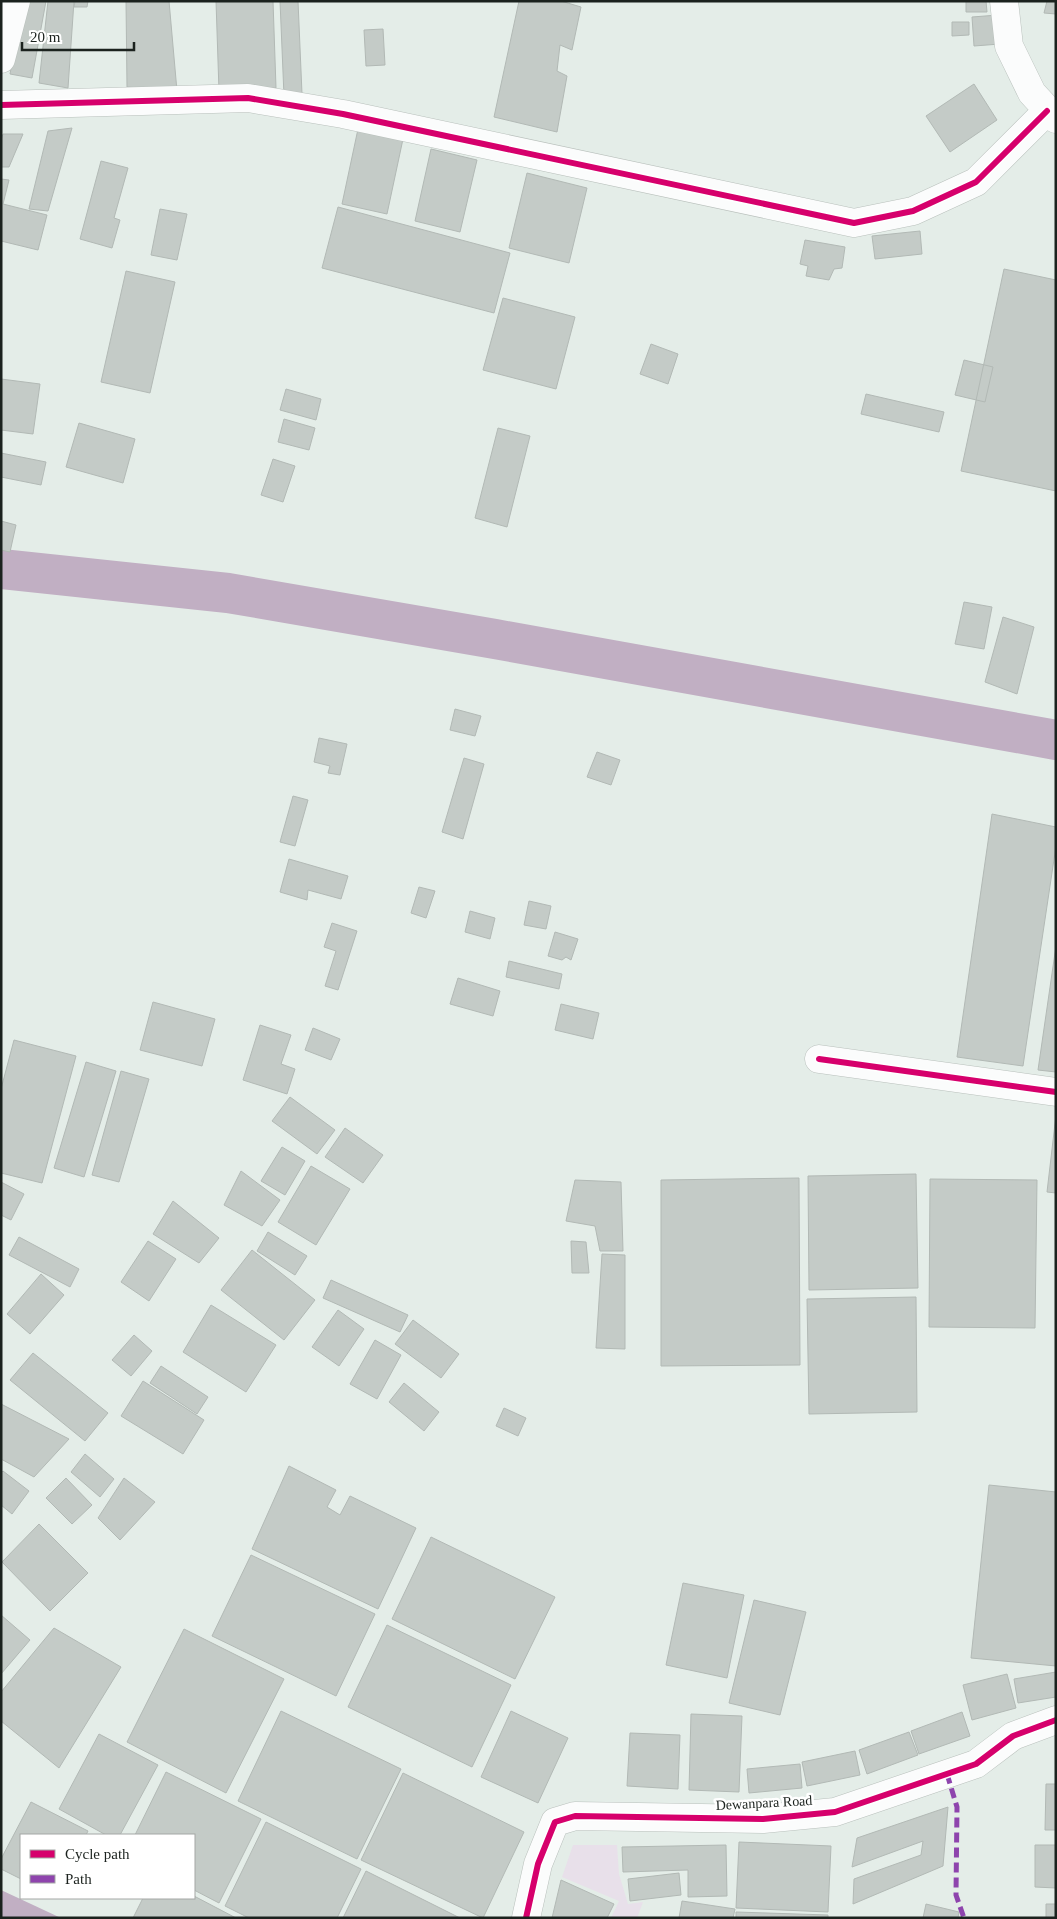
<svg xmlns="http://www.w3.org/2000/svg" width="1057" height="1919" font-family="'Times New Roman',serif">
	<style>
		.green { fill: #e8e0ea }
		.water { fill: #c1afc3 }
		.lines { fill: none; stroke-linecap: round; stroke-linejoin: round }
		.canal { stroke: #c1afc3; stroke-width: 40 }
		.building { fill: #c4cbc7; stroke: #b2b9b5 }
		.minor-casing { stroke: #b9c0bc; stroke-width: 29 }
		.minor { stroke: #fbfcfc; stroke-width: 28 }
		.quiet { stroke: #8e44ad; stroke-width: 5; stroke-dasharray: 10 5; stroke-linecap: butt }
		.cycleway-casing { stroke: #fff; stroke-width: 9 }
		.cycleway { stroke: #d6006c; stroke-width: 6 }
		.labels { text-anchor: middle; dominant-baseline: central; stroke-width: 5; stroke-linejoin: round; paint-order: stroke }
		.street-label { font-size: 14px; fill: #1b221e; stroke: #fff }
	</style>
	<rect width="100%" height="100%" fill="#e4ede8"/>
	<!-- green -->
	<path class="green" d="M573,1845h44l2,29 9,30 15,-2 -6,16h-26l8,-17 -57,-24z"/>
	<!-- water -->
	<path class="water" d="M1,1890l60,28h-60z"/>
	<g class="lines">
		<!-- canal -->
		<path class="canal" d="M1,569l227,24 267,46 561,101"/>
	</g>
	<!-- building -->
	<path class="building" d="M23,1h23l-14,77 -22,-4z
		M48,1h26l-6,87 -29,-5z
		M75,1h13l-1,6h-13z
		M126,1h43l8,90 -50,-4z
		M216,1h57l3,87 -57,3z
		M280,1h18l4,93 -18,2z
		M519,1h42l20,6 -9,43 -12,-5 -3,26 10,5 -10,56 -63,-15z
		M966,1h20l1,11h-21z
		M1047,1h9v13l-12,-1z
		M998,15l2,29 -26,2 -2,-29z
		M952,22h17v13l-17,1z
		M383,29l2,36 -19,1 -2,-36z
		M974,84l23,36 -47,32 -24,-36z
		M72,128l-24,83 -19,-2 19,-78z
		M358,129l45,10 -16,75 -45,-10z
		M3,134h20l-14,33h-8v-27z
		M431,149l46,11 -17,72 -45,-11z
		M101,161l27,7 -14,50 6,2 -8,28 -32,-9z
		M527,173l60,15 -18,75 -60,-15z
		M1,179l8,1 -6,24 44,11 -9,35 -37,-9z
		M338,207l172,46 -16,60 -172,-45z
		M160,209l27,5 -10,46 -26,-5z
		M920,231l2,23 -47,5 -3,-23z
		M805,240l40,7 -3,21 -8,1 -5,11 -23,-4 2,-10 -8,-2z
		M1004,269l52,11v211l-95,-20z
		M126,271l49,11 -25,111 -49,-11z
		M503,298l72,19 -19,72 -73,-19z
		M651,344l27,10 -10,30 -28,-10z
		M964,360l29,7 -8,35 -30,-7z
		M1,379l39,5 -7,50 -32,-4z
		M286,389l35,10 -5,21 -36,-10z
		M866,394l78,18 -5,20 -78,-18z
		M284,419l31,9 -6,22 -31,-8z
		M79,423l56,16 -12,44 -57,-16z
		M498,428l32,8 -23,91 -32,-9z
		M1,453l45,9 -5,23 -40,-8z
		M273,459l22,7 -12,36 -22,-7z
		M1,521l15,4 -6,27 -9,-2z
		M964,602l28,5 -8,42 -29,-5z
		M1003,617l31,10 -17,67 -32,-12z
		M455,709l26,7 -6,20 -25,-6z
		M319,738l28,6 -7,31 -12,-2 2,-7 -16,-4z
		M597,752l23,8 -9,25 -24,-8z
		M464,758l20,6 -21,75 -21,-7z
		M293,796l15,4 -13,46 -15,-4z
		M992,814l64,13v19l-33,220 -66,-9z
		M289,859l59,17 -7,23 -33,-9 -1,10 -27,-8z
		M419,887l16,4 -9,27 -15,-5z
		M529,901l22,5 -5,23 -22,-4z
		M470,911l25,7 -5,21 -25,-7z
		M332,923l25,8 -19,59 -13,-4 11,-35 -12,-4z
		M555,932l23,7 -7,21 -5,-3 -4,3 -14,-4z
		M1056,946v126l-18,-2z
		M509,961l53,13 -3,15 -53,-12z
		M458,978l42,13 -7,25 -43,-12z
		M153,1002l62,17 -13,47 -62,-16z
		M561,1004l38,9 -6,26 -38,-9z
		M260,1025l31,10 -10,29 14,5 -8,25 -44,-14z
		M313,1028l27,11 -9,21 -26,-10z
		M14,1040l62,16 -34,127 -41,-10v-84z
		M86,1062l30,9 -32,106 -30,-9z
		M121,1071l28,8 -30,103 -27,-7z
		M290,1097l45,33 -18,24 -45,-33z
		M1056,1115v78l-9,-1z
		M345,1128l38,27 -20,28 -38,-26z
		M282,1147l23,14 -20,34 -24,-14z
		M311,1166l39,23 -34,56 -38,-23z
		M241,1171l39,29 -18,26 -38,-21z
		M916,1174l2,114 -109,2 -1,-114z
		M799,1178l1,187 -139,1v-186z
		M930,1179l107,1 -2,148 -106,-1z
		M575,1180l46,2 2,69h-23l-5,-25 -29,-5z
		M1,1182l23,12 -13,26 -10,-5z
		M173,1201l46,37 -20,25 -46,-29z
		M268,1232l39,24 -12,19 -38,-24z
		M19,1237l60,32 -9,18 -61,-32z
		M148,1241l28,18 -27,42 -28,-19z
		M571,1241l15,1 3,31h-17z
		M252,1250l63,50 -31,40 -63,-50z
		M602,1254l23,1v94l-29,-1z
		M41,1274l23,21 -34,39 -23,-20z
		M331,1280l77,35 -8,17 -77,-34z
		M916,1297l1,115 -108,2 -2,-115z
		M211,1305l65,40 -30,47 -63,-40z
		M338,1310l26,19 -25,37 -27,-19z
		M413,1320l46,34 -18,24 -46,-34z
		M134,1335l18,16 -21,25 -19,-16z
		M375,1340l26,15 -24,44 -27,-15z
		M33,1353l75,60 -23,28 -75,-61z
		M161,1366l47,31 -11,17 -47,-31z
		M143,1381l61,39 -21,34 -62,-38z
		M404,1383l35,29 -15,19 -35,-29z
		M1,1404l68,35 -35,38 -33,-18z
		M504,1408l22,10 -8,18 -22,-10z
		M85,1454l29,25 -14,18 -29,-25z
		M289,1466l47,24 -9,17 13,8 10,-19 66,32 -38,81 -126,-60z
		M3,1471l26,20 -17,23 -11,-9v-32z
		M66,1478l26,27 -20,19 -26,-26z
		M124,1478l31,24 -35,38 -22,-22z
		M989,1485l67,7v174l-85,-8z
		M39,1524l49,49 -38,38 -48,-49z
		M431,1537l124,60 -40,82 -123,-60z
		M251,1555l124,59 -39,82 -124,-60z
		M683,1583l61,12 -17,83 -61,-13z
		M754,1600l52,12 -26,103 -51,-12z
		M1,1615l29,25 -29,34z
		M387,1625l124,60 -39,82 -124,-60z
		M54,1628l67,39 -62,101 -58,-47v-29z
		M184,1629l100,50 -58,114 -99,-51z
		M1056,1672v25l-38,6 -4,-24z
		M1007,1674l9,34 -44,12 -9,-35z
		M281,1711l120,58 -44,90 -119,-58z
		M511,1711l57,27 -30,65 -57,-26z
		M962,1712l8,24 -51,18 -8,-23z
		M691,1714l51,2 -3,76 -50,-2z
		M909,1732l9,23 -51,19 -8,-24z
		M630,1733l50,2 -2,54 -51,-3z
		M99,1734l59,31 -38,70h-14l-47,-26z
		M855,1751l5,24 -53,11 -5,-24z
		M800,1764l2,24 -53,5 -2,-24z
		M166,1772l95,47 -42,84 -25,-13v-55h-59z
		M403,1773l121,59 -41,86 -122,-58z
		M1046,1784h10v46h-11z
		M31,1802l57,29 -2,4h-65v44l-20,-10v-10z
		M948,1807l-5,59 -90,38 1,-25 67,-24 2,-14 -71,26 5,-29z
		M266,1822l95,47 -24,49h-88l-24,-12z
		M739,1842l92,4 -3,66 -92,-4z
		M726,1845l1,51 -39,1v-27l-65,2 -1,-25z
		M1035,1845h21v43l-21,-1z
		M366,1871l94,47h-117z
		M679,1873l2,22 -51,6 -2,-22z
		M561,1880l53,24 -7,14h-55z
		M194,1896l42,22h-103l10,-20h51z
		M682,1901l53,8 -2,9h-54z
		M926,1904l33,8 -1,6h-35z
		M1046,1904h10v14h-10z
		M736,1912l92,3v3h-92z"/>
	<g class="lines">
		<defs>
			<path id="minor" d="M1004,1l5,45 23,47 24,26
				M1,59l15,-58
				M1,105l247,-7 95,16 511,109 59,-12 63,-29 71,-71
				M819,1059l237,33
				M526,1918l12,-54 17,-42 20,-6 188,3 72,-7 141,-48 37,-28 43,-16"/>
		</defs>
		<!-- minor casing -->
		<use href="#minor" class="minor-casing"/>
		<!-- minor -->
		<use href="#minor" class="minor"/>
		<!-- quiet -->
		<path class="quiet" d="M947,1774l10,33 -1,88 8,23"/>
		<defs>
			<path id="cycleway" d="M1,105l247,-7 95,16 511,109 59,-12 63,-29 71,-71
				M819,1059l237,33
				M526,1918l12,-54 17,-42 20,-6 188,3 72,-7 141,-48 37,-28 43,-16"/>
		</defs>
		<!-- cycleway casing -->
		<use href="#cycleway" class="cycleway-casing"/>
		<!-- cycleway -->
		<use href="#cycleway" class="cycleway"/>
	</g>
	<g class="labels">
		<!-- street labels -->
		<g class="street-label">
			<text transform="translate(764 1803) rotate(-3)">Dewanpara Road</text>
		</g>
	</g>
	<!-- border -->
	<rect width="1057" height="1919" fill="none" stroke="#1b221e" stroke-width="5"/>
	<!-- legend -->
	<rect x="20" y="1834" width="175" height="65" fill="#ffffff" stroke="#a4a7a5"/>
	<rect x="30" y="1850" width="25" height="8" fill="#d6006c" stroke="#a4a7a5"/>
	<text x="65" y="1859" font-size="15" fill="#1b221e">Cycle path</text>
	<rect x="30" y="1875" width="25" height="8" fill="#8e44ad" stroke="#a4a7a5"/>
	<text x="65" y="1884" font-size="15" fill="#1b221e">Path</text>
	<!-- scale -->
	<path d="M22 42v8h112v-8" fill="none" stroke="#1b221e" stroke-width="2.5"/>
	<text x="30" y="42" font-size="15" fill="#1b221e" stroke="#ffffff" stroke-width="4" paint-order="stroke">20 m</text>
</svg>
